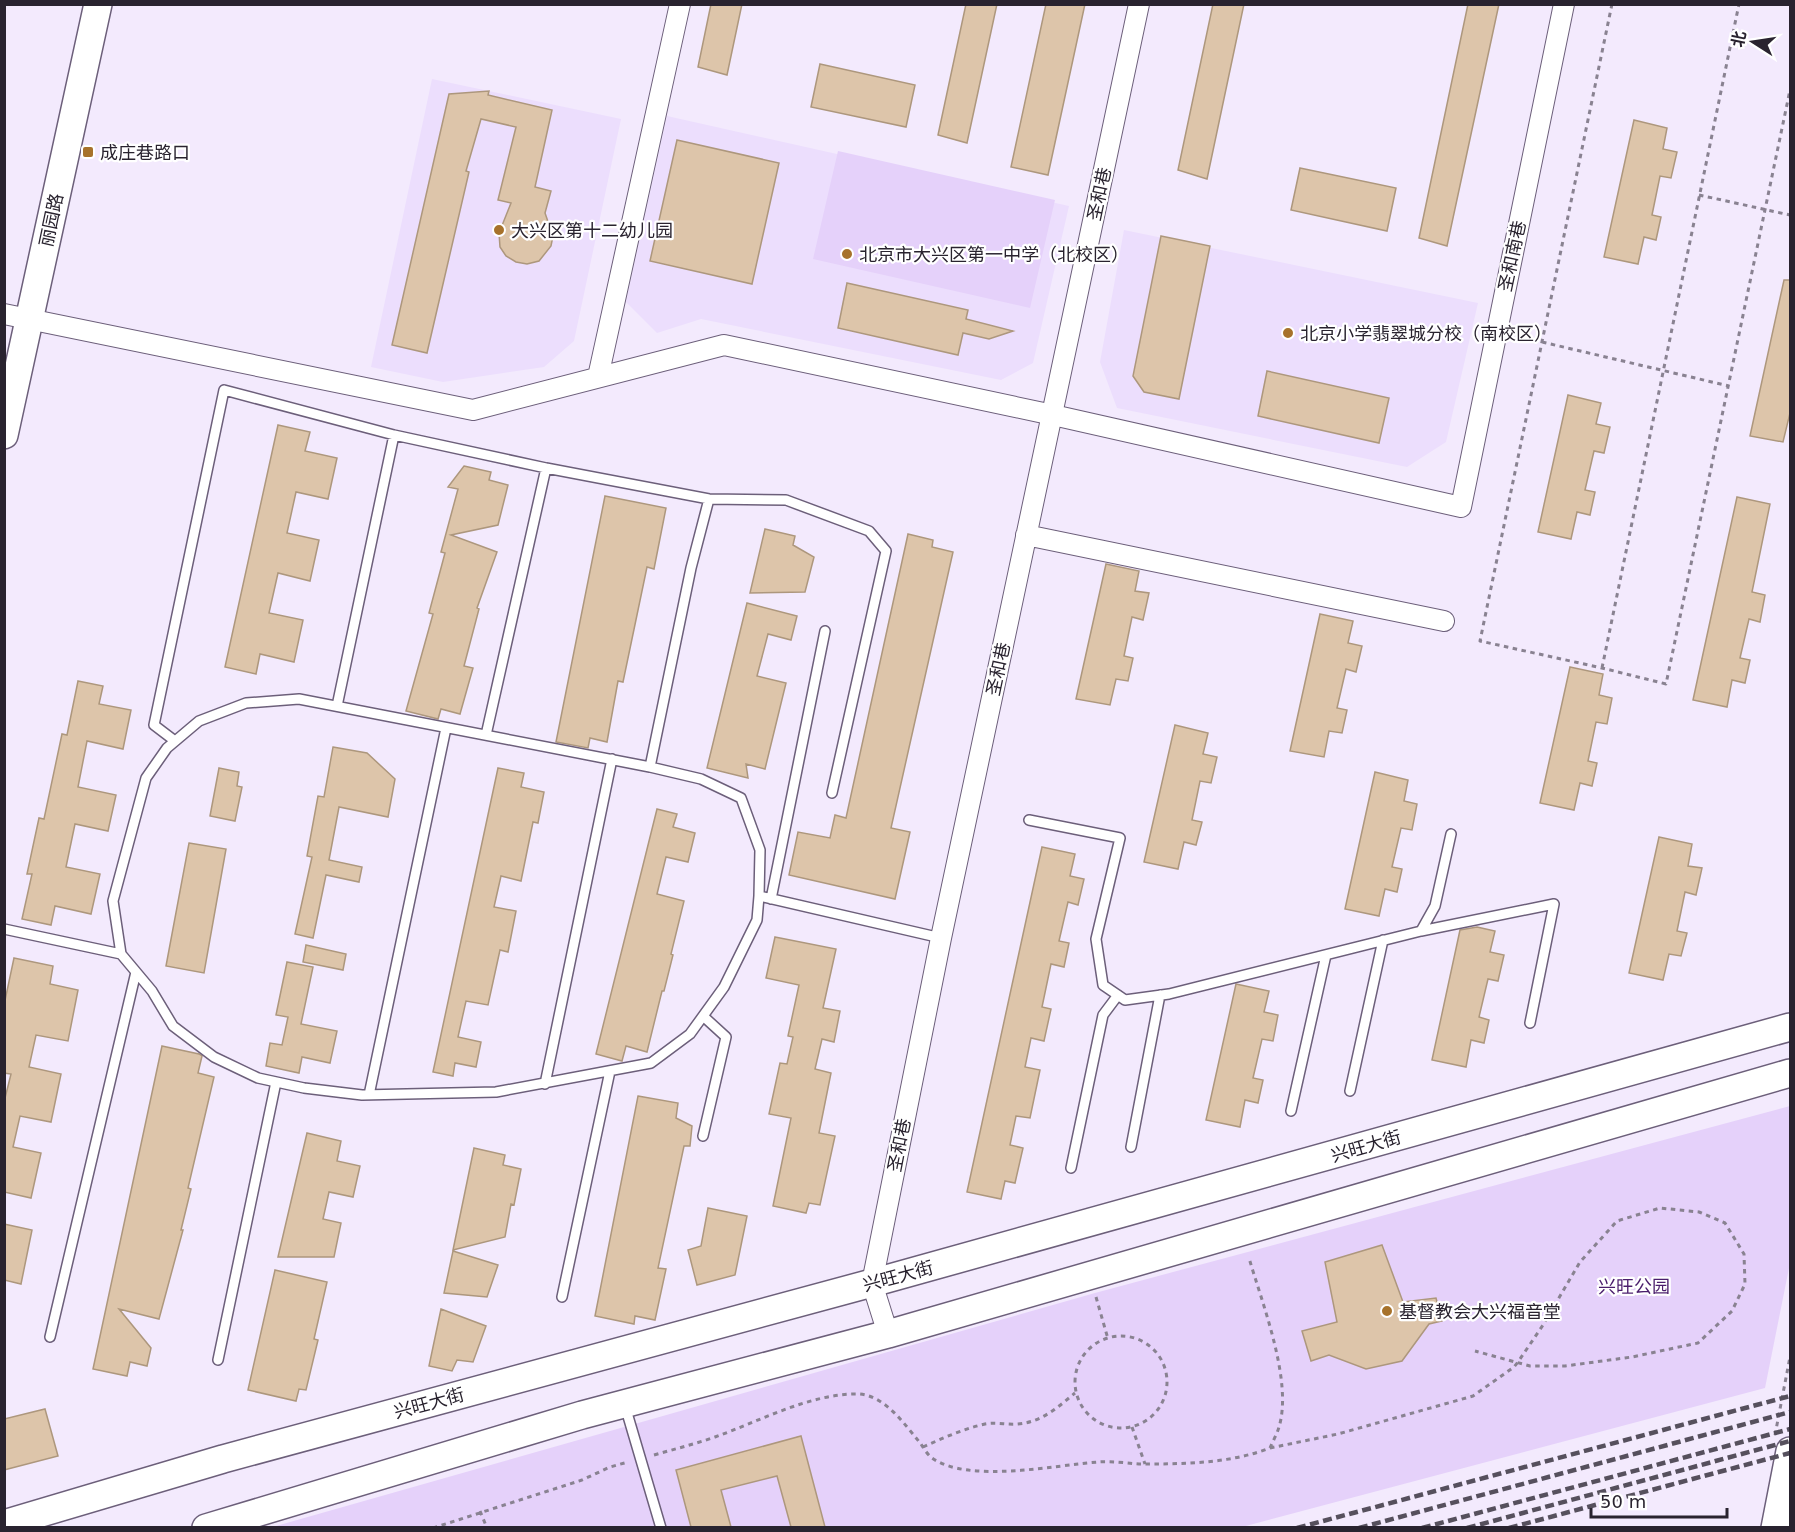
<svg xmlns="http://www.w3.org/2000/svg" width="1795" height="1532" font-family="'DejaVu Sans','Noto Sans SC',sans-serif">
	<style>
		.built { fill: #ecdefd }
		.green { fill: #e5d1fa }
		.building { fill: #ddc5aa; stroke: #ad977d; stroke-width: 1.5 }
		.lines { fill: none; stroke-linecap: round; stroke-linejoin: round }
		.lane-casing { stroke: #6c5f7a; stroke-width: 12 }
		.street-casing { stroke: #6c5f7a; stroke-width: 22 }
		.secondary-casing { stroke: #6c5f7a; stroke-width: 30 }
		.path { stroke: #898291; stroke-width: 3; stroke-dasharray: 4.5 4.5; stroke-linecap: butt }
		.lane { stroke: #fff; stroke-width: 9 }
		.street { stroke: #fff; stroke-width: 20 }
		.secondary { stroke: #fff; stroke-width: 27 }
		.rail { stroke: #56505d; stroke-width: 4.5; stroke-dasharray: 9 4.5; stroke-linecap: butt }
		.poi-dot { fill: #a7722b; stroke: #fff; stroke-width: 2 }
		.labels { text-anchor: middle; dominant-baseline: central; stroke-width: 4.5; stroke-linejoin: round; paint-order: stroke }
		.poi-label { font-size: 18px; fill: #29232f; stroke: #fff; text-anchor: start }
		.street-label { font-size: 18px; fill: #29232f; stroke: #fff }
		.park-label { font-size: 18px; fill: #4a1d6c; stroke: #fff }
	</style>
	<rect width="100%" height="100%" fill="#f3eafd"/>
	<!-- built -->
	<path class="built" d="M432,79l189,40 -47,222 -30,26 -101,15 -72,-15z
		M667,116l402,90 -36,157 -32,17 -300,-61 -44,14 -31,-31z
		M1124,230l354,73 -32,139 -39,25 -290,-59 -17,-46z"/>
	<!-- green -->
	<path class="green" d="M838,151l217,49 -25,108 -217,-49z
		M1790,1106v157l-25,125 -523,139 -973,1 826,-235z"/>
	<!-- building -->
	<path class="building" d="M711,4h31l-15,71 -29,-8z
		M966,4h31l-30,139 -29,-8z
		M1046,4h39l-37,171 -37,-8z
		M1213,4h31l-37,175 -29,-9z
		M1468,4h31l-52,242 -28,-8z
		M820,64l95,21 -9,42 -95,-20z
		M489,91l-1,4 64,15 -17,77 16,4 -6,22 8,23 -2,10 -12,15 -12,3 -11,-2 -10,-6 -6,-9 -1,-14 12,-30 -13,-3 18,-73 -35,-8 -15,52 3,1 -42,181 -35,-8 57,-251z
		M1634,120l33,8 -4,21 14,3 -6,26 -11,-2 -8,39 9,2 -5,23 -12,-3 -6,27 -34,-7z
		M677,140l102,23 -27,121 -102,-23z
		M1300,168l96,20 -9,43 -96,-21z
		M1161,236l49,10 -31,153 -35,-7 -11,-16z
		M1784,280h7v129l-8,33 -33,-6z
		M847,283l121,27 -2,9 47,12 -24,8 -26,-6 -5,22 -120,-27z
		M1267,371l122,27 -10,45 -121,-27z
		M1568,395l33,8 -5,21 14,3 -6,26 -10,-2 -9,39 10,2 -5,23 -13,-3 -6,27 -33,-7z
		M278,425l32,7 -5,19 32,7 -9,41 -32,-7 -9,41 32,7 -9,41 -32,-8 -9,40 34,7 -9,42 -34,-8 -4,20 -31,-7z
		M464,466l27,6 -2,8 19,5 -10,40 -47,10 46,17 -20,56 2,1 -15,57 9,2 -13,46 -19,-5 -3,10 -32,-8 27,-97 -4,-1 16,-60 -4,-1 17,-63 -10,-2z
		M605,496l61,12 -12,61 -7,-2 -24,115 -5,-1 -11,61 -17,-4 -2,10 -32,-6z
		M1737,497l33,7 -18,88 13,3 -5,27 -11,-3 -9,39 10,2 -5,23 -13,-3 -5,27 -34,-7z
		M765,529l30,7 -2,9 21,12 -9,35 -55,1z
		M908,534l25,6 -1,7 21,5 -62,276 19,4 -15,67 -106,-24 9,-43 32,6 5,-23 11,3z
		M1106,564l33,7 -4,20 14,2 -6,27 -11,-3 -8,39 9,2 -5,23 -12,-2 -6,26 -34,-6z
		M747,603l50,13 -6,24 -23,-6 -11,42 29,7 -21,86 -19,-5 2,14 -41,-10z
		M1320,614l33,7 -5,22 14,3 -6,26 -10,-3 -9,39 10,2 -5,23 -13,-2 -5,26 -34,-6z
		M1570,667l33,7 -4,21 13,3 -5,26 -11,-2 -8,39 9,2 -5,23 -12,-3 -6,27 -34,-7z
		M78,681l25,5 -4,18 32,6 -8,39 -36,-8 -9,46 38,8 -8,36 -33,-7 -9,43 34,7 -9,40 -36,-8 -4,19 -29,-6 10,-45h-5l12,-56 5,1 18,-85 5,1z
		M1175,725l33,8 -5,21 14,3 -6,26 -11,-2 -8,39 10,2 -6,23 -12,-3 -6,27 -34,-7z
		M333,747l34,6 28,26 -7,38 -49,-10 -10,53 33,7 -3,15 -33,-7 -13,63 -18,-4 17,-77 -5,-1 11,-60 6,1z
		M219,768l20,4 -2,14 5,1 -7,34 -25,-5z
		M498,768l26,5 -3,14 23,5 -6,31 -5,-1 -12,59 -20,-5 -7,31 22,4 -8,41 -8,-2 -12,55 -22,-4 -8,36 23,5 -5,25 -21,-4 -2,13 -20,-4z
		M1375,772l33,8 -4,21 13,3 -5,26 -11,-2 -9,39 10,2 -5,23 -12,-3 -6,27 -34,-7z
		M657,809l20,5 -4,13 22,6 -7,29 -22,-5 -9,37 27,7 -13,53 2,1 -9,36h-2l-15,61 -21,-6 -4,15 -26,-7z
		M1659,837l33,7 -4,22 14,2 -6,27 -11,-3 -8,39 10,2 -6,23 -12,-2 -6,26 -34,-7z
		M189,843l37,6 -22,124 -38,-7z
		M1042,847l33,7 -5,22 14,3 -6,26 -10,-3 -9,39 10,2 -5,24 -13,-3 -9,43 9,2 -7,32 -13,-3 -6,29 15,3 -10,48 -14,-2 -6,29 13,3 -8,35 -10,-2 -4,18 -34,-7z
		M1477,927l18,4 -5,21 14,3 -6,26 -10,-2 -9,38 10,3 -5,23 -13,-3 -5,27 -34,-7 28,-130z
		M775,937l61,12 -13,59 17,3 -6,31 -12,-3 -7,30 16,4 -12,60 16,3 -15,69 -11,-2 -3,10 -33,-7 18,-88 -22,-4 11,-51 7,1 6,-27 -5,-1 11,-51 -33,-7z
		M306,945l40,9 -3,16 -40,-8z
		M14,958l39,8 -3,18 28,6 -10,51 -32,-6 -7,32 32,7 -10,48 -31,-6 -7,31 28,6 -10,45 -27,-6v-90l7,-28 -7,-1v-68z
		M287,962l26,5 -12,57 36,7 -7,32 -28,-6 -3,16 -33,-7 4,-23 12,2 6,-28 -12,-2z
		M1236,984l33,7 -5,21 14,3 -5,26 -11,-2 -9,39 10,2 -5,23 -13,-3 -5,27 -34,-7z
		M162,1046l37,8 3,2 -4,17 16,4 -26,111 3,1 -10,41h2l-24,89 -40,-10 32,39 -4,18 -17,-4 -3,14 -34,-7z
		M638,1096l40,7 -2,15 16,8 -2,20h-6l-26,122 8,1 -11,51 -20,-4 -1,8 -39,-8z
		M307,1133l34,8 -4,20 23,5 -7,31 -24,-5 -6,27 18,4 -7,34h-56z
		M474,1148l31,7 -2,10 18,4 -7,36 -3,-1 -6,33 -52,13z
		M708,1208l39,8 -12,59 -38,10 -9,-35 13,-4z
		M4,1224l28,6 -11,54 -17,-4z
		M1382,1245l21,57 33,-4 6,23 -13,3 -27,37 -36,8 -37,-14 -18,6 -9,-30 35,-9 -12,-60z
		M453,1251l45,14 -11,32 -43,-4z
		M275,1270l52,12 -13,57 4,1 -12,50 -7,-1 -3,12 -48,-11z
		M441,1309l45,17 -13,36 -16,-2 -5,11 -23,-5z
		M45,1409l13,47 -54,14v-51z
		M801,1436l24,91h-34l-14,-51 -56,14 10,37h-40l-15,-57z"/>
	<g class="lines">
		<defs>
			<path id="lane" d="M337,706l57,-271
				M486,735l60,-267
				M175,741l-21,-16 70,-335 170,45 152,33 163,31 77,1 83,31 17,20 -54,242
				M650,767l41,-199 18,-69
				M1029,820l91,18 -24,101 7,46 22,15 44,-6 252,-63 14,-25 16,-72
				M759,896l-2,24 -33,67 -34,47 -39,29 -155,29 -134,3 -58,-7 -46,-10 -44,-21 -41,-31 -21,-35 -31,-37 -8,-53 33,-123 21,-30 32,-27 47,-18 53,-4 351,68 51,12 40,19 19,52 -1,46 182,42
				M771,899l54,-268
				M4,929l117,25
				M1421,931l133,-27 -24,119
				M545,1084l67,-325
				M1350,1091l33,-151
				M369,1095l77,-367
				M1291,1111l35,-156
				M703,1136l23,-99 -23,-21
				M1131,1147l29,-152
				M1071,1168l32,-153 15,-20
				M562,1297l48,-226
				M50,1337l86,-365
				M218,1360l58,-278
				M625,1406l36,122"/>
			<path id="street" d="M4,314l469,96 251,-65 329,70 408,92 103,-503
				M598,377l82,-373
				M1026,535l418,86
				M888,1334l-16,-51 69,-345 198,-934"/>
			<path id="secondary" d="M4,435l94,-431
				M4,1524l219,-65 649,-176 918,-256
				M206,1528l376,-113 306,-81 902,-261
				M1775,1528l15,-77"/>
		</defs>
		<!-- lane casing -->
		<use href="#lane" class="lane-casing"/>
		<!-- street casing -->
		<use href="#street" class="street-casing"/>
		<!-- secondary casing -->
		<use href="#secondary" class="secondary-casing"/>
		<!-- path -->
		<path class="path" d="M1612,4l-132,637 122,27 64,16 124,-594
			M1699,195l91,20
			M1542,342l187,44
			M1602,668l137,-664
			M1096,1297l12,42
			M1075 1382a46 46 0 1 1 92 0a46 46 0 1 1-92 0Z
			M1132,1427l13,37
			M1775,1435l15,-78
			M923,1447c20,-9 40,-18 62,-23 11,-2 22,1 33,0 24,-2 40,-17 57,-31
			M1270,1448l68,-14 135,-38 41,-29 4,-5 25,-37 37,-63 37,-41 43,-13 39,4 26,11 19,31 1,30 -13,27 -34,32 -66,14 -67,9h-35l-55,-15
			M654,1455c21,-6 41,-11 61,-18 45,-16 96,-44 144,-43 27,2 46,31 62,50 3,5 7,11 11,14 37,26 123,7 166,4 14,-1 28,1 41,2 44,0 89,0 131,-16 3,-7 7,-14 9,-21 14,-46 -17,-124 -30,-169
			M480,1511l7,17
			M433,1528l149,-48 28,-13 18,-5"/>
		<!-- lane -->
		<use href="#lane" class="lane"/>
		<!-- street -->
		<use href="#street" class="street"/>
		<!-- secondary -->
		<use href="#secondary" class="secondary"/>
		<!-- rail -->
		<path class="rail" d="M1297,1528l493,-132
			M1359,1528l431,-116
			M1422,1528l368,-99
			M1467,1528l323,-87
			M1509,1528l281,-75"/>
	</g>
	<!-- markers -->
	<g class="poi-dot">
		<rect x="82" y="146" width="12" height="12" rx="3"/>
		<circle cx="499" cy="230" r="6"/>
		<circle cx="847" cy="254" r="6"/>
		<circle cx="1288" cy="333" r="6"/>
		<circle cx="1387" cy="1311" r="6"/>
	</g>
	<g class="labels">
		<!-- poi labels -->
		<g class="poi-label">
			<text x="100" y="152">成庄巷路口</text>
			<text x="511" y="230">大兴区第十二幼儿园</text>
			<text x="859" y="254">北京市大兴区第一中学（北校区）</text>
			<text x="1300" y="333">北京小学翡翠城分校（南校区）</text>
			<text x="1399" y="1311">基督教会大兴福音堂</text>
		</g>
		<!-- street labels -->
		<g class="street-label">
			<text transform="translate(1099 194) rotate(-78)">圣和巷</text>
			<text transform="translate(51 220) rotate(-78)">丽园路</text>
			<text transform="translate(1512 256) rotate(-78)">圣和南巷</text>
			<text transform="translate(998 669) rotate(-78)">圣和巷</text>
			<text transform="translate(899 1145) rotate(-79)">圣和巷</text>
			<text transform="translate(1366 1146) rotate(-16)">兴旺大街</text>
			<text transform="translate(898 1276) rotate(-15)">兴旺大街</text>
			<text transform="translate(429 1403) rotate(-15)">兴旺大街</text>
		</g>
		<!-- park labels -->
		<g class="park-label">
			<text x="1634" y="1286">兴旺公园</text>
		</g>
	</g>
	<!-- border -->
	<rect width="1795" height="1532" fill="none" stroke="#29232f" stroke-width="12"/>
	<!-- north arrow -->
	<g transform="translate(1753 42) rotate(282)" stroke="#ffffff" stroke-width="4.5" paint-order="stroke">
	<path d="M0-4.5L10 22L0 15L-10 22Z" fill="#29232f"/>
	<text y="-9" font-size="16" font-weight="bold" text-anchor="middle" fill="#29232f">北</text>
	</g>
	<!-- scale -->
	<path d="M1591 1508v9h136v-9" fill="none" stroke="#29232f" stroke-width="3"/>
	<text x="1600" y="1508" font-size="18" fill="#29232f" stroke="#ffffff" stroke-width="4.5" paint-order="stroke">50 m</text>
</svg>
